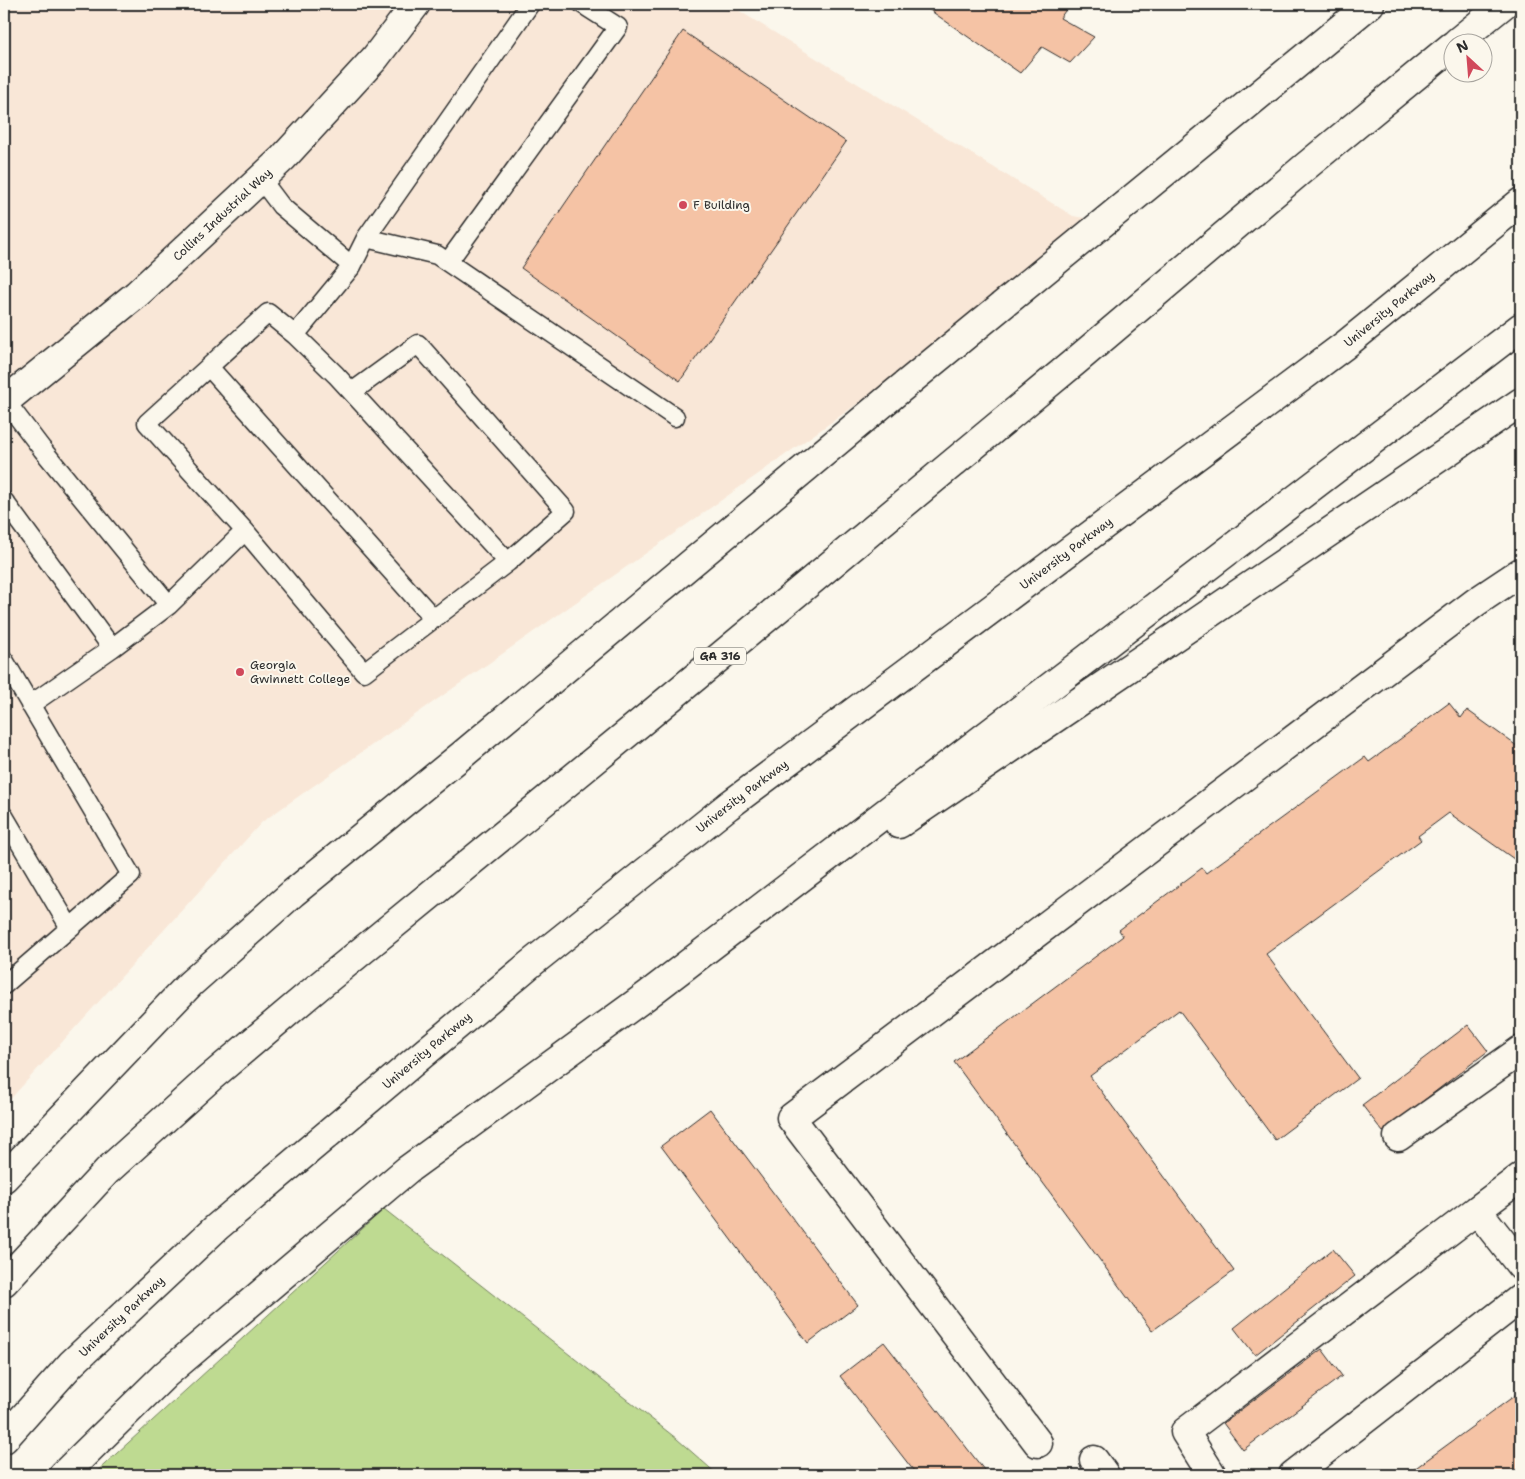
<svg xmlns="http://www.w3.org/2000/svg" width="1525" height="1479" font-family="'Shantell Sans',sans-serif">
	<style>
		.built { fill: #f9e7d7 }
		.green { fill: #beda91; stroke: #74825e }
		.building { fill: #f5c3a5; stroke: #2b2b2b }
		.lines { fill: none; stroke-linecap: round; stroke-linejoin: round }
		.lane-casing { stroke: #2b2b2b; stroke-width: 21 }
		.street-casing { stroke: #2b2b2b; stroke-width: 31 }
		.secondary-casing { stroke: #2b2b2b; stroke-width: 31 }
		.highway-casing { stroke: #2b2b2b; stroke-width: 31 }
		.lane { stroke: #fbf7ec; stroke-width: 18 }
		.street { stroke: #fbf7ec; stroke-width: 28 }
		.secondary { stroke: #fbf7ec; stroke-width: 28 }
		.highway { stroke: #fbf7ec; stroke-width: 28 }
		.poi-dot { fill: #d1495b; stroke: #fbf7ec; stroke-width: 2 }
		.labels { text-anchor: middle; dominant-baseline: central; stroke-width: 4; stroke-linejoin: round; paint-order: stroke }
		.shield { fill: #fbf7ec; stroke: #696865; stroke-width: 1 }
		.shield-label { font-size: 11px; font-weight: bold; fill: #2b2b2b }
		.poi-label { font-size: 12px; fill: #2b2b2b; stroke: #fbf7ec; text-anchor: start }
		.street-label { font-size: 12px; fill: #2b2b2b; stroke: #fbf7ec }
	</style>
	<rect width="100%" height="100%" fill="#fbf7ec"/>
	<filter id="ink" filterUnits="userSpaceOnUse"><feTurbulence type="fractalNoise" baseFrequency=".02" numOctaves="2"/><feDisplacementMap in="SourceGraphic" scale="10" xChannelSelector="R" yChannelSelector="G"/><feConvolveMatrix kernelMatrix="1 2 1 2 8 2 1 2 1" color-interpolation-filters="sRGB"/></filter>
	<g filter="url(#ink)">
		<!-- built -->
		<path class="built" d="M4,4h724l345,212 40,7 -424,300 -427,299 -258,284z"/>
		<!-- green -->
		<path class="green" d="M384,1209l293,230 41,36h-625z"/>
		<!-- building -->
		<path class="building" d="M921,4h149l-10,14 34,19 -24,26 -28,-16 -22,26z
			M683,31l163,111 -166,239 -159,-113z
			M1449,703l12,15 6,-8 54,39v115l-72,-51 -31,23 3,4 -155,114 92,124 -83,62 -96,-130 -89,66 144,195 -82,60 -198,-269 169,-126 -4,-6 83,-62 4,5 159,-116 4,5z
			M1468,1025l20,26 -105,81 -21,-27z
			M710,1109l148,196 -50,38 -147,-197z
			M1333,1249l22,27 -100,79 -21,-27z
			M884,1342l104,133h-71l-77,-99z
			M1322,1349l20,27 -99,74 -20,-27z
			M1521,1391v84h-115z"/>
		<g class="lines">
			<defs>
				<path id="lane" d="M260,178l21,28 71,60
					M366,238l164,-234
					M448,262l170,-235 -36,-23
					M295,335l-27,-22 -121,110 98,108 119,141 144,-110 58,-51 -148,-167 -66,48
					M209,367l225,252
					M4,399l38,50 127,156
					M4,501l108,147
					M508,562l-172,-187 -41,-40 57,-69 14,-28 71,17 238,162
					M4,660l127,215 -127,110
					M30,705l82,-57 57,-43 76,-74
					M4,816l66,112"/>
				<path id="street" d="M1398,1137l123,-87
					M1521,1177l-44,33 44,56
					M1038,1443l-247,-325 685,-516 45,-30
					M1094,1460l11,15
					M1212,1475l-27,-43 292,-222
					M1293,1475l228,-177"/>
				<g id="secondary">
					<path id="s1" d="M4,402l133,-108 146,-136 92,-100 41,-54"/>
				</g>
				<g id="highway">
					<path d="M1457,42l47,-38"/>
					<path d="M899,824l622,-422"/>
					<path d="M4,1178l186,-194 103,-91 169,-138 432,-361 476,-390"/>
					<path d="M4,1282l103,-111 103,-93 109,-92 332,-272 426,-354 228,-193 147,-121"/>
					<path id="s2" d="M4,1439l67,-75 146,-137 312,-262 199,-159 617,-461 176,-143"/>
					<path d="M63,1475l103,-101 241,-204 239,-174 875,-669"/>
				</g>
			</defs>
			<!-- lane casing -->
			<use href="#lane" class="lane-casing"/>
			<!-- street casing -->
			<use href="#street" class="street-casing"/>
			<!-- secondary casing -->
			<use href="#secondary" class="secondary-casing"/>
			<!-- highway casing -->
			<use href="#highway" class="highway-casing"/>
			<!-- lane -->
			<use href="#lane" class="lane"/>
			<!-- street -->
			<use href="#street" class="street"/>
			<!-- secondary -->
			<use href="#secondary" class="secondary"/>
			<!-- highway -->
			<use href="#highway" class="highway"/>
		</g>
	</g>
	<!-- markers -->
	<g class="poi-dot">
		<circle cx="683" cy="205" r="5"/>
		<circle cx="240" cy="672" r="5"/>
	</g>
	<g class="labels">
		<!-- shield labels -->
		<rect class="shield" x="694" y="647.5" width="52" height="17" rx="4"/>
		<g class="shield-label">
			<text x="720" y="656">GA 316</text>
		</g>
		<!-- poi labels -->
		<g class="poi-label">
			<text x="693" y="205">F Building</text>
			<text x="250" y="665">Georgia<tspan x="250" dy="14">Gwinnett College</tspan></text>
		</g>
		<!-- street labels -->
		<g class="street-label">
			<text stroke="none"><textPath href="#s1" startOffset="288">Collins Industrial Way</textPath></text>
			<text stroke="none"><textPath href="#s2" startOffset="1790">University Parkway</textPath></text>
			<text stroke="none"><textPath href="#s2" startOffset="1385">University Parkway</textPath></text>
			<text stroke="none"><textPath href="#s2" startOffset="980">University Parkway</textPath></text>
			<text stroke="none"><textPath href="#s2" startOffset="575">University Parkway</textPath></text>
			<text stroke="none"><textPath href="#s2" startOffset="170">University Parkway</textPath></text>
		</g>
	</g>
	<!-- margin -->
	<rect width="1525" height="1479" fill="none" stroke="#fbf7ec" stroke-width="20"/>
	<rect x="10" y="10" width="1505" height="1459" fill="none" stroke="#2b2b2b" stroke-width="2" filter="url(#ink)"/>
	<!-- north arrow -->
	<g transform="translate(1468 58) rotate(334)"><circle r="24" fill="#fbf7ec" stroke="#a8a59f"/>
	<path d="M0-4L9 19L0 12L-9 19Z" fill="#d1495b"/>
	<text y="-8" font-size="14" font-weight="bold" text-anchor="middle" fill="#2b2b2b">N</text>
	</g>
</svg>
